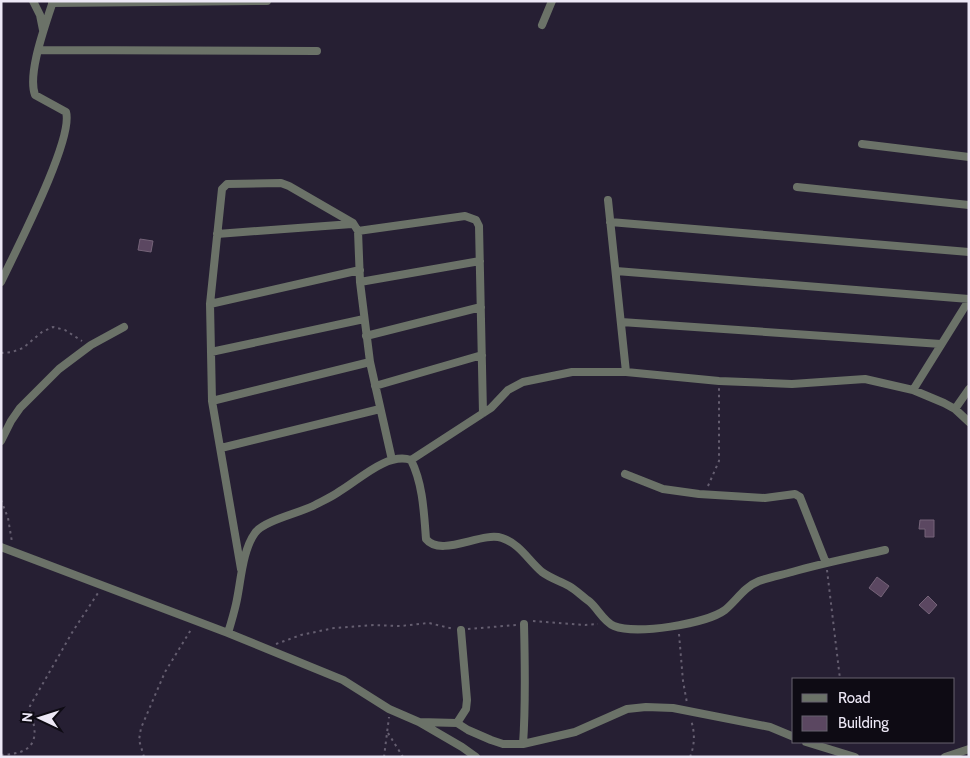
<svg xmlns="http://www.w3.org/2000/svg" width="970" height="758" font-family="Cabin,sans-serif">
	<style>
		.building { fill: #5b4761; stroke: #746378 }
		.lines { fill: none; stroke-linecap: round; stroke-linejoin: round }
		.path { stroke: #655e70; stroke-width: 2; stroke-dasharray: 2.5 4; stroke-linecap: butt }
		.street { stroke: #6b7268; stroke-width: 8 }
	</style>
	<rect width="100%" height="100%" fill="#261f33"/>
	<!-- building -->
	<path class="building" d="M140,239l13,2 -2,11 -13,-2z
		M920,520h14v17h-9v-8h-6z
		M877,577l12,9 -8,11 -12,-9z
		M928,596l9,9 -8,9 -10,-9z"/>
	<g class="lines">
		<!-- path -->
		<path class="path" d="M1,353l11,-1 11,-4 19,-16 11,-5 12,3 17,11
			M708,486l11,-25v-73
			M1,500l7,18 4,24
			M827,570l13,109
			M533,621l52,4 13,-1
			M468,629l48,-4
			M679,634l4,47 4,22
			M276,644l25,-9 33,-7 40,-3 26,1 29,-3 25,6
			M388,733l15,24
			M1,755c19,-1 37,-5 33,-29 -1,-7 -5,-13 -4,-20l43,-75 25,-38
			M144,757l-5,-17 2,-12 24,-56 27,-44
			M384,757l5,-40
			M690,757c5,-13 5,-24 1,-37"/>
		<!-- street -->
		<path class="street" d="M33,1l7,14 3,15
			M52,3l215,-2
			M542,25l10,-24
			M38,50l279,1
			M862,144l107,13
			M797,187l172,18
			M608,200l18,172
			M610,222l359,30
			M358,231l107,-15 11,4 3,6 4,187
			M217,234l135,-10
			M616,271l353,28
			M1,282c14,-30 73,-143 65,-170l-31,-17c-8,-22 11,-71 18,-94
			M360,282l120,-21
			M210,304l150,-34
			M621,322l320,22
			M366,336l115,-29
			M211,352l153,-33
			M375,386l107,-31
			M913,390l56,-90
			M212,401l158,-39
			M955,409l14,-20
			M1,441l10,-20 9,-13 39,-39 32,-24 33,-18
			M221,448l159,-39
			M411,460l80,-52 17,-18 15,-8 49,-10h54l93,9 73,3 73,-5 48,11 31,13 11,6 14,13
			M625,474l38,15 36,5 66,4 30,-4 5,3 26,66
			M1,547l227,86 115,47 46,29 30,13 43,25 14,10
			M241,569l-29,-168 -2,-97 12,-115 5,-5 54,-1 8,3 64,37 5,8 2,51 10,80 22,98
			M228,633c3,-10 6,-20 8,-29 5,-22 6,-53 19,-71 8,-12 44,-20 58,-27 9,-5 19,-9 27,-15 19,-11 47,-39 71,-31 12,24 13,53 15,79 15,19 56,-8 76,-1 18,6 26,22 40,34 8,6 18,9 27,14 7,4 14,11 21,16 8,7 14,20 24,24 22,9 92,-2 111,-16 12,-10 19,-23 34,-29 11,-4 22,-6 33,-9 31,-9 62,-15 93,-22
			M419,722l38,1 11,7 23,10 12,4h20l52,-12 52,-23 19,-2 27,1 97,19 24,10
			M457,723l9,-14 1,-9 -6,-70
			M806,742l49,15
			M523,744c3,-40 2,-80 1,-120
			M945,757l24,-8"/>
	</g>
	<!-- border -->
	<rect width="970" height="758" fill="none" stroke="#ede8f6" stroke-width="5"/>
	<!-- legend -->
	<rect x="792" y="678" width="162" height="65" fill="#0e0b14" stroke="#67636e"/>
	<rect x="802" y="694" width="25" height="8" fill="#6b7268" stroke="#67636e"/>
	<text x="838" y="703" font-size="15" fill="#ede8f6">Road</text>
	<rect x="802" y="716" width="25" height="15" fill="#5b4761" stroke="#67636e"/>
	<text x="838" y="728" font-size="15" fill="#ede8f6">Building</text>
	<!-- north arrow -->
	<g transform="translate(40 718) rotate(274)" stroke="#0e0b14" stroke-width="4" paint-order="stroke">
	<path d="M0-4L9 19L0 12L-9 19Z" fill="#ede8f6"/>
	<text y="-8" font-size="14" font-weight="bold" text-anchor="middle" fill="#ede8f6">N</text>
	</g>
</svg>
